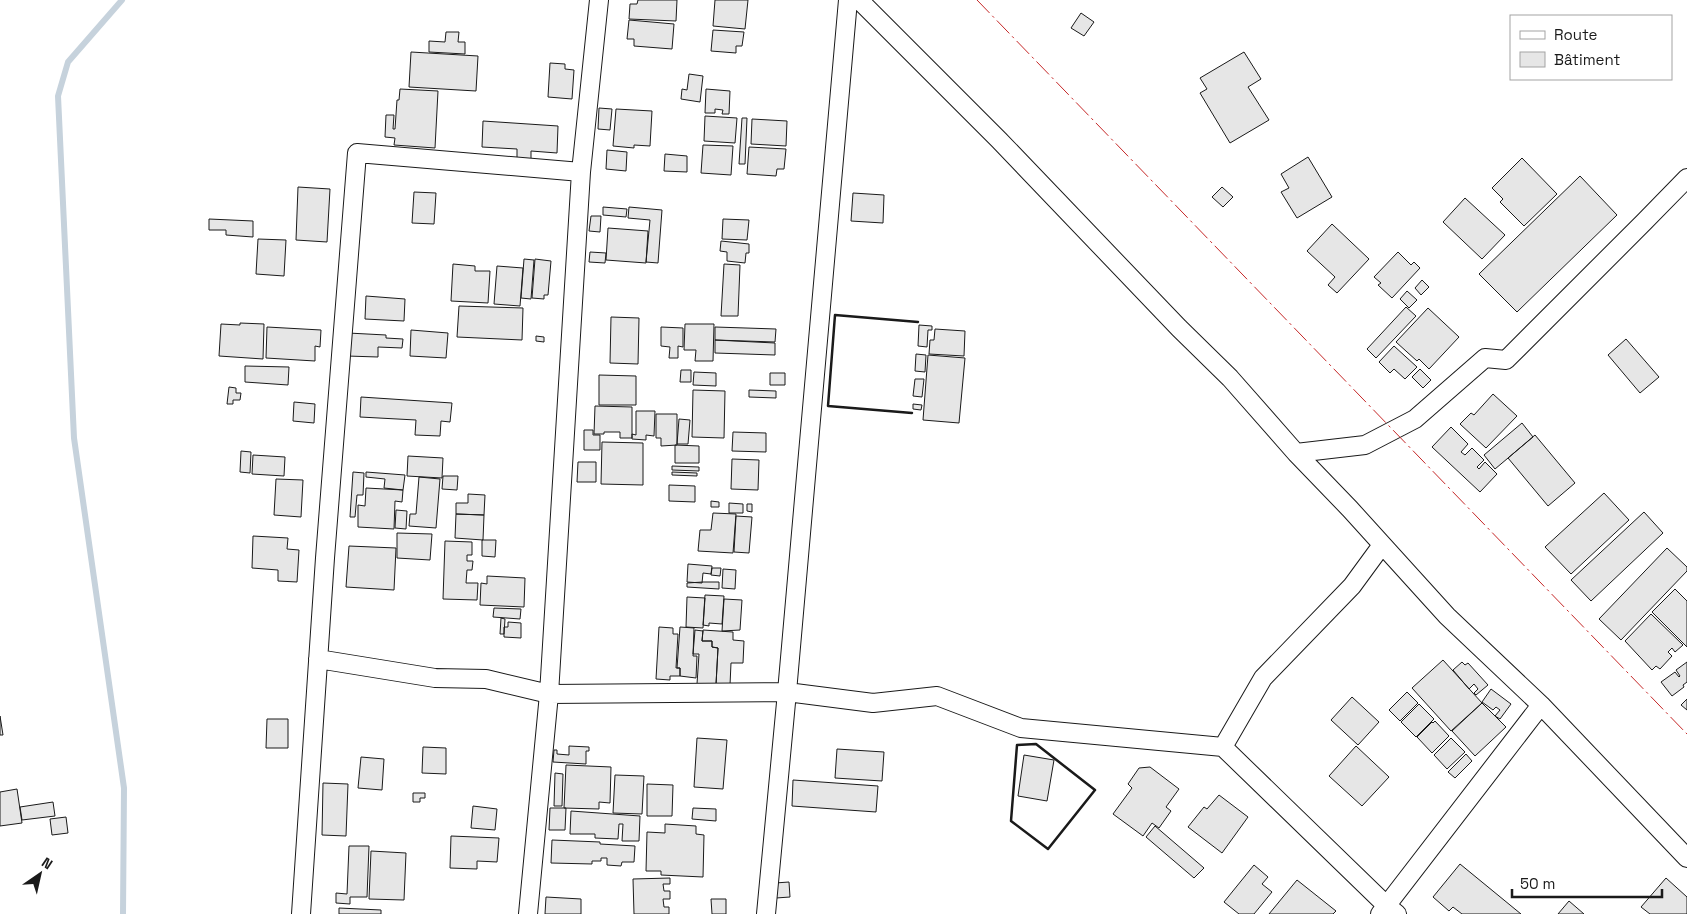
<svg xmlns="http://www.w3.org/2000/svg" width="1687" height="914" font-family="'Space Grotesk',sans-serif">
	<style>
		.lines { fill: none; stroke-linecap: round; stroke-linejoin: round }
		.stream { stroke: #c6d2dc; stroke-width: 6 }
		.building { fill: #e6e6e6; stroke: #1a1a1a }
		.street-casing { stroke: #1a1a1a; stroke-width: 20 }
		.street { stroke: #fff; stroke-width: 18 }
		.wall { stroke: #1a1a1a; stroke-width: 2.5 }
		.power { stroke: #c62828; stroke-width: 1; stroke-dasharray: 18 4 2.5 4; stroke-linecap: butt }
	</style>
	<rect width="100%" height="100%" fill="#fff"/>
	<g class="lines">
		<!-- stream -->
		<path class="stream" d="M122,0l-54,62 -10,34 16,342 50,350 -1,126"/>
	</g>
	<!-- building -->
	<path class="building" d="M638,0h39l-1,21 -47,-2 1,-15h7z
		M715,0h33l-3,29 -32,-3z
		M1081,13l13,9 -10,14 -13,-8z
		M629,20l45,4 -2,25 -38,-3v-7h-7z
		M713,30l31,2 -2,14h-6v7l-25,-2z
		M446,32h13l-1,10h7v12l-36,-2v-11l16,1z
		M411,52l67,4 -2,35 -67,-4z
		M1244,52l17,27 -13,8 21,33 -39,23 -30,-50 7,-4 -7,-11z
		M550,63l15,1v5l9,1 -2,29 -24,-2z
		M689,74l14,2 -3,26 -19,-3 1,-10 5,1z
		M400,89l38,2 -3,57 -41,-3 1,-7 -10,-1 1,-22h8l-1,14h2l2,-29h2z
		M706,89l24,2 -1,23h-7l1,-4 -8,-1v4h-10z
		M599,108l13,1 -2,21 -12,-1z
		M616,109l36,2 -2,35 -16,-1v3l-21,-2z
		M705,116l32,2 -2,25 -31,-2z
		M742,118h5l-2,46h-6z
		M752,119l35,2 -1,25 -35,-2z
		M483,121l75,5 -1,27 -26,-2v8l-14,-1v-9l-35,-2z
		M703,145l30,1 -2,29 -30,-2z
		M749,147l37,2 -2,20h-7l-1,7 -29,-2z
		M607,150l20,2 -1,19 -20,-2z
		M665,154l22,2v16l-23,-1z
		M1308,157l24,40 -35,21 -16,-26 8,-4 -8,-14z
		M1522,158l35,36 -33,32 -24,-24 3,-3 -11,-11z
		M1580,176l37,39 -100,97 -38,-38z
		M298,187l32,2 -3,53 -31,-2z
		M1222,187l11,10 -10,10 -11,-10z
		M414,192l22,1 -2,31 -22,-1z
		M853,193l31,2 -1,28 -32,-2z
		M1465,198l40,37 -23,24 -39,-37z
		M603,207l24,2 -1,8 -23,-2z
		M629,207l33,3 -4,53 -12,-1 4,-42 -22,-2z
		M591,216h10l-1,16 -11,-1z
		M209,219l44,2v16l-27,-2v-5h-17z
		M723,219l26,1 -2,20 -25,-1z
		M1332,224l37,35 -32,34 -9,-8 7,-8 -28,-26z
		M608,228l40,3 -2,32 -40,-3z
		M258,239l28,1 -2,36 -28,-2z
		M721,241l28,3v9h-3l-1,10 -18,-2v-9l-7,-1z
		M590,252l16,1 -1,10 -16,-1z
		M1398,252l13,13 3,-3 6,6 -28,30 -14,-13 3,-2 -7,-6z
		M524,259l10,1 -3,39 -10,-1z
		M535,259l16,2 -3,34h-4v4l-12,-1z
		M453,264l22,2v5h15l-2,32 -37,-2z
		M724,264l16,1 -2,51h-17z
		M497,266l26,2 -3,38 -26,-2z
		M1422,280l7,7 -8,8 -6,-7z
		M1407,291l10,9 -8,8 -9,-9z
		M366,296l39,3 -1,22 -39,-2z
		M459,306l64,2 -1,32 -65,-3z
		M1406,307l10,9 -40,42 -9,-9z
		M1428,308l31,29 -30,32 -10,-10 -2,2 -21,-19z
		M611,317l28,1 -1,46 -28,-1z
		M240,323l24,1 -1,35 -44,-3 2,-32 19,1z
		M685,324h29l-1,37h-18l1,-11h-12z
		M919,325l13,1v4h-4l-1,17 -9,-1z
		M267,327l54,3 -1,17 -5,-1v15l-49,-3z
		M661,327l22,1v19l-5,-1v12h-9l1,-11 -9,-1z
		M715,327l61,2 -1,13 -60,-2z
		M935,329l30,2 -1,25 -35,-2 1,-14h4z
		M411,330l37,3 -2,25 -36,-2z
		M348,333l38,2v3l17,1 -1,9 -24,-1v10l-31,-1z
		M536,336l8,1v5l-8,-1z
		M1626,339l33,38 -19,16 -32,-38z
		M715,340l60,3v12l-60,-2z
		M1394,346l23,21 -12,12 -11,-10 -4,4 -11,-11z
		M916,354l10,1 -1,17 -10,-1z
		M928,355l37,3 -6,65 -36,-3z
		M245,366l44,1 -1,18 -43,-3z
		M1420,369l11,11 -8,8 -11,-11z
		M681,370h10v12h-11z
		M694,372l22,1v13l-23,-1z
		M770,373h15v12h-15z
		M599,375l37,1v29h-37z
		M915,379h9l-2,18 -9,-1z
		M229,387l7,1v5h5l-1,7h-7v4h-6z
		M693,390l32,1 -1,47 -32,-1z
		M749,390l27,1v7l-27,-1z
		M1493,394l24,22 -31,32 -26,-24 11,-11 3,2z
		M361,397l91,6 -2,19 -9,-1 -1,15 -25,-1 1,-15 -56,-3z
		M294,402l21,2 -1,19 -21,-2z
		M913,404l9,1 -1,5 -8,-1z
		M595,406l37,1v31h-12v-6h-16v2h-10z
		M636,411h19l-1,25 -8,-1v5l-14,-1v-5l4,1z
		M656,414h21v31l-16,1v-8h-5z
		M679,419l11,1 -2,24h-11z
		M1522,423l11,14 -38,32 -11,-14z
		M1451,427l17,17 -7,8 4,3 7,-7 12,12 -7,7 2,2 6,-7 12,12 -17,18 -48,-45z
		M584,430h9v5h7v15h-16z
		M733,432l33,1v19l-34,-1z
		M1535,435l40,48 -27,23 -40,-48z
		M602,442l41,1v42l-42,-1z
		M675,445l24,1v17h-24z
		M241,451l10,1 -1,21 -10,-1z
		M253,455l32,2 -1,19 -32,-2z
		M408,456l35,2 -1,20 -35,-2z
		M732,459l27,1 -1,30 -27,-1z
		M578,462h18v20h-19z
		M672,466l27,1v4l-27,-1z
		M353,472l11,1 -1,22h-6l-2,22h-5z
		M366,472l39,3 -2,15 -19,-2 1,-9 -19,-2z
		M672,472l25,1v3l-25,-1z
		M443,476h15l-1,14 -15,-1z
		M419,477l21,2 -4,49 -27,-2 1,-12h6z
		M276,479l27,1 -2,37 -27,-2z
		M669,485l26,1v16l-26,-1z
		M366,488l37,2 -1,12 -7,-1 -1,28 -36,-2v-22l7,1z
		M1604,493l25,27 -58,54 -26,-27z
		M468,494l17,1 -1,20 -28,-1v-11h12z
		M711,501l8,1v5h-8z
		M729,503l14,1v9h-14z
		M747,504h5v8l-5,-1z
		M396,510l11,1 -1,18 -11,-1z
		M1644,512l19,21 -72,68 -20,-21z
		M713,513l23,1 -3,39 -35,-2 2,-21h11z
		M456,514l28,1 -1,25 -28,-2z
		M736,516l16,1 -3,36 -15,-1z
		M397,533l35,1 -2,26 -33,-2z
		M253,536l35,2 -1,11 12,1 -2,32 -19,-1v-11l-26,-2z
		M482,540h14l-1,17 -13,-1z
		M445,541l27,1v13h-5v6h6l-1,9h-5l-1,13h12l-1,17 -34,-1z
		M349,546l47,2 -2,42 -48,-3z
		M1667,548l20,19v4l-66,69 -22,-21z
		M688,564l24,2 -1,8 -8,-1 -1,10 -15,-1z
		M712,568h9l-1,8 -9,-1z
		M723,569l13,1 -1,19 -13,-1z
		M487,576l38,2 -1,29 -44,-2 1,-22 6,1z
		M703,582h16v7l-32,-2v-4z
		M1675,589l12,12v46l-35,-35z
		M705,595l19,1 -2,28 -13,-1v3l-6,-1z
		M687,597l18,1 -2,30 -17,-1z
		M724,599l18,1 -2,30 -18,1z
		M494,608l27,1 -1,10 -27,-2z
		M1651,614l32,31 -8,7 -3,-4 -4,4 4,4 -12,13 -4,-3 -4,4 -27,-29z
		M501,618l4,1 -1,15h-4z
		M508,622l13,1v15l-17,-1v-10h4z
		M659,627l14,1v6h5l-2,34h4v8h-10v4l-14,-1z
		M680,627l14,1 -1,28h4l-1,22 -16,-2v-8h-3z
		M695,630l8,1 -1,10h10v6l6,1 -2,37 -19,-1 2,-30h-6z
		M703,630l30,2v8l11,1 -1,22h-12l-1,22 -14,-1 2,-36 -6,-1v-6h-10z
		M1443,660l39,43 -31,28 -39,-43z
		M1462,662l3,3 3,-2 20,22 -12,10 -2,-2 4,-4 -4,-5 -5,5 -16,-19z
		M1687,662v20l-4,3 1,2 -12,9 -11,-14 14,-10 4,5 1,-1 -4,-6z
		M1491,689l20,15 -11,15 -5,-3 5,-6 -4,-3 -3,3 -11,-8z
		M1407,692l11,11 -18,18 -11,-11z
		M1352,697l27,25 -21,23 -27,-25z
		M1687,699v11l-6,-5z
		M1482,703l24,24 -31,29 -23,-25z
		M1419,704l15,15 -18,18 -15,-15z
		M0,716l3,19h-3z
		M267,719h21v29h-22z
		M1435,721l14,15 -17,17 -15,-16 15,-15 1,1z
		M697,738l30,2 -4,49 -29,-2z
		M1451,738l14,14 -18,17 -13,-14z
		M569,746l20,1v4h-3v13l-33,-2 1,-12h3v4l12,1z
		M1356,746l33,31 -27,29 -33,-30z
		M423,747l23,1v26l-24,-1z
		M837,749l47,3 -2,29 -47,-3z
		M1466,754l6,7 -17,17 -7,-6z
		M1024,755l30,5 -7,41 -29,-5z
		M361,757l23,2 -2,31 -24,-2z
		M566,765l45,2 -1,36 -11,-1v7l-35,-1z
		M1150,767l29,22 -13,18 5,4 -12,17 -7,-5 -9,13 -30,-22 19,-26 -4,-4 11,-16z
		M555,773l8,1 -1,32h-8z
		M615,775l29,1 -2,38 -29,-1z
		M793,780l85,6 -2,26 -84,-6z
		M323,783l25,1 -2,52 -24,-1z
		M647,784l26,1 -1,31h-25z
		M17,789l5,34 -22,3v-34z
		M413,793h12v5h-5v4h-7z
		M1219,795l29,22 -26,36 -34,-26 16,-20 3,2z
		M53,802l2,14 -33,4 -2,-13z
		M473,806l24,3 -2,21 -24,-2z
		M550,808h16l-1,22h-16z
		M693,808l23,1v12l-24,-2z
		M571,811l69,5 -1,25h-17l1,-17h-4l-1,15 -23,-1v-4h-25z
		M66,817l2,16 -16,2 -2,-16z
		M665,824l31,2v8l8,1 -1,42 -42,-2v-4h-15l1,-39 18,1z
		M1155,826l49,42 -10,10 -48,-41z
		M451,836l48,2 -2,24 -20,-1v8l-27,-1z
		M552,840l48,2v2l35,2 -1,16h-12l-1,4 -14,-1v-7h-6v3h-9v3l-41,-1z
		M349,846h20l-2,51h-17v7l-14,-1v-10l11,1z
		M371,851l35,2 -2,47 -35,-1z
		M1460,864l61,50h-59l-9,-7 -4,4 -16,-14z
		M1254,865l14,12 -6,7 10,8 -18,22h-15l-15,-12z
		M670,878v6h-7l1,7h6v8h-7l1,8h5v7h-35l-1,-35z
		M1666,878l21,19v17h-37l-9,-7z
		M1297,880l39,31 -3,3h-64z
		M789,882l1,15 -14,1 -1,-15z
		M546,897l35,2v15h-36z
		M711,899h15v15h-14z
		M1569,901l15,13h-26z
		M339,908l42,2v4h-42z"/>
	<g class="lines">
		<defs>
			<path id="street" d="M859,0l140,140 180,188 51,50 66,75 54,56 97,107 94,89 146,153
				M1296,453l69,-8 50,-26 70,-61 21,2 138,-138 43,-44
				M318,659l117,19 51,1 63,15 238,-2 86,11 64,-7 84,32 202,19 40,-69 89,-92 30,-41
				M1223,747l164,159 10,8
				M301,914l24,-356 32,-405 224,19
				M528,914l21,-220 32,-522 18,-172
				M766,914l21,-222 61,-692
				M1380,914l161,-209"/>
		</defs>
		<!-- street casing -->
		<use href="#street" class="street-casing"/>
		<!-- street -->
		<use href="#street" class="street"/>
		<!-- wall -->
		<path class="wall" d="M912,413l-84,-7 7,-91 83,7
			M1036,744l59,46 -47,59 -37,-28 6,-76z"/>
		<!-- power -->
		<path class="power" d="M977,0l710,734"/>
	</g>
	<!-- legend -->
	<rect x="1510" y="15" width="162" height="65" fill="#ffffff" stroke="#a3a3a3"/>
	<rect x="1520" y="31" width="25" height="8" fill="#ffffff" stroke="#a3a3a3"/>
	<text x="1554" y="40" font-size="15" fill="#1a1a1a">Route</text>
	<rect x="1520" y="52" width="25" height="15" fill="#e6e6e6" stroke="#a3a3a3"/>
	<text x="1554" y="65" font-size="15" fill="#1a1a1a">Bâtiment</text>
	<!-- north arrow -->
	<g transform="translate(40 874) rotate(34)" stroke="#ffffff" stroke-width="4" paint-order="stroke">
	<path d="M0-4L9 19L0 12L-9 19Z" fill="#1a1a1a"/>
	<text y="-8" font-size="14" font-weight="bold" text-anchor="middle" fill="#1a1a1a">N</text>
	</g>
	<!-- scale -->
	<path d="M1512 889v8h150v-8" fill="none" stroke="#1a1a1a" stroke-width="2.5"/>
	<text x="1520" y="889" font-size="15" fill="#1a1a1a" stroke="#ffffff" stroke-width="4" paint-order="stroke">50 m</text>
</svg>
